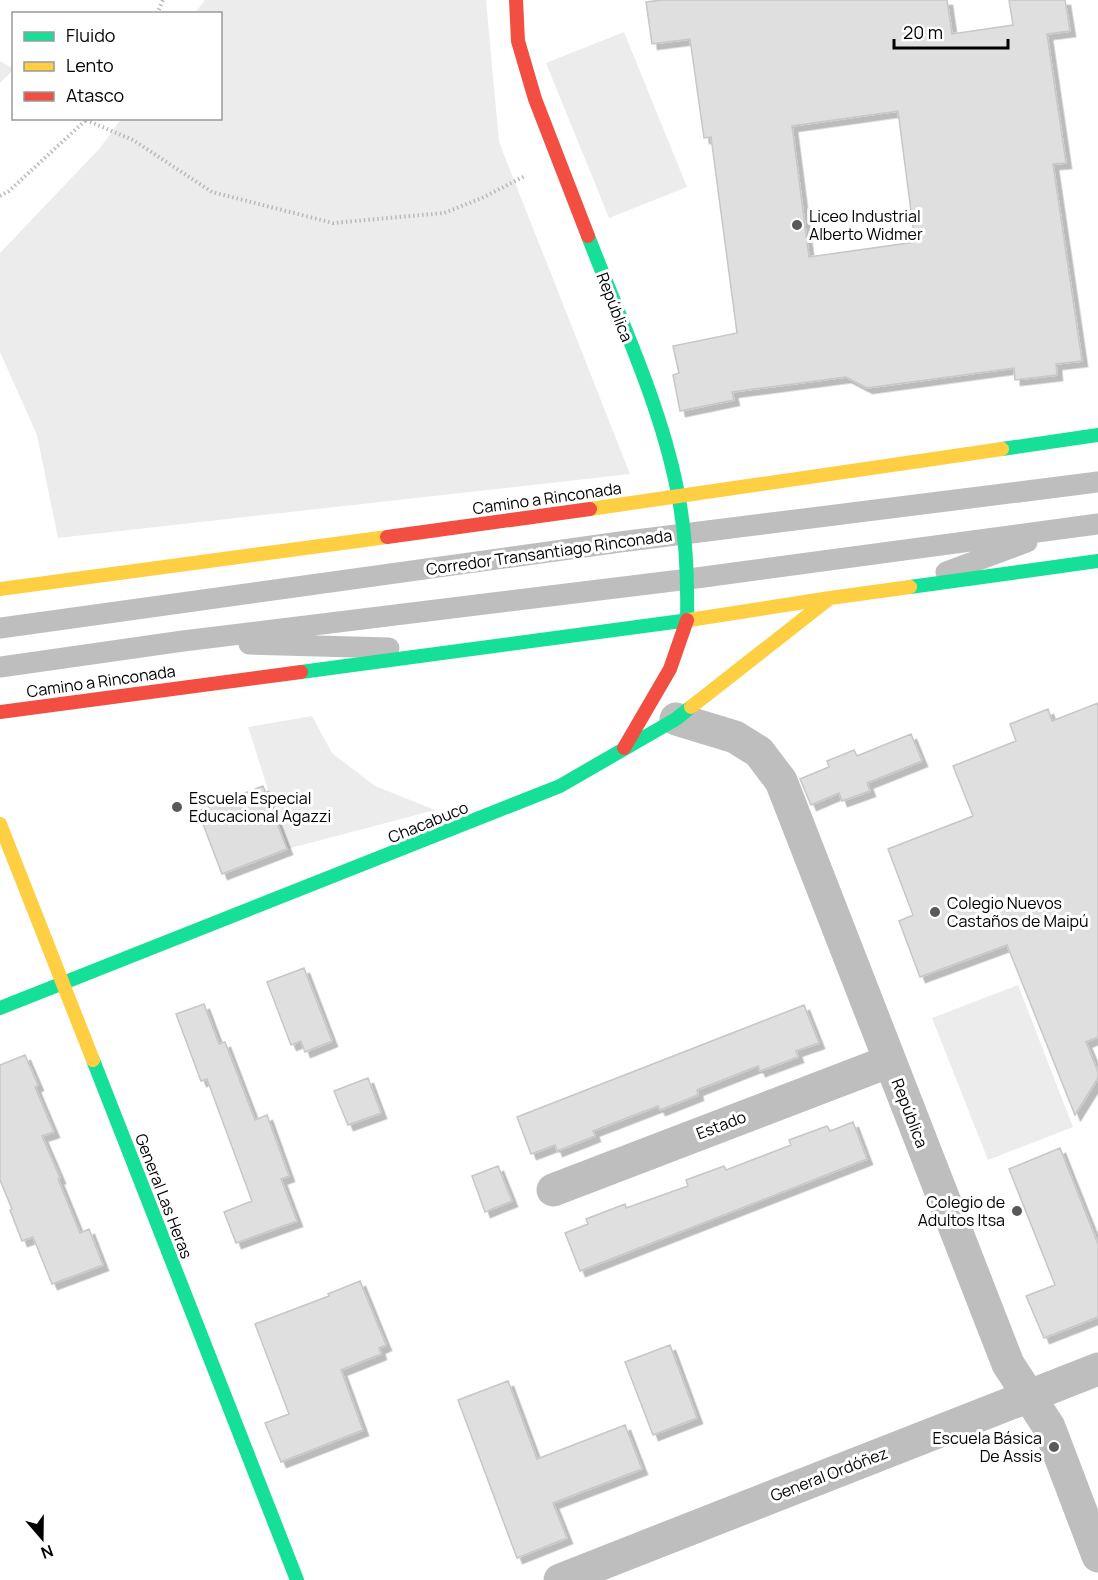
<svg xmlns="http://www.w3.org/2000/svg" width="1098" height="1580" font-family="Manrope,sans-serif">
	<style>
		.green { fill: #ececec }
		.building { fill: #dfdfdf; stroke: #c7c7c7; stroke-width: 1.5; fill-rule: evenodd; filter: url(#shadow) }
		.lines { fill: none; stroke-linecap: round; stroke-linejoin: round }
		.path { stroke: #b9b9b9; stroke-width: 4; stroke-dasharray: 1.5 3; stroke-linecap: butt }
		.lane { stroke: #bebebe; stroke-width: 21 }
		.street { stroke: #bebebe; stroke-width: 33 }
		.fast { stroke: #16e098; stroke-width: 14 }
		.slow { stroke: #ffcf43; stroke-width: 14 }
		.jam { stroke: #f24e42; stroke-width: 14 }
		.poi-dot { fill: #595959; stroke: #fff; stroke-width: 2 }
		.labels { text-anchor: middle; dominant-baseline: central; stroke-width: 6; stroke-linejoin: round; paint-order: stroke }
		.poi-label { font-size: 16px; fill: #000; stroke: #fff; text-anchor: start }
		.street-label { font-size: 16px; fill: #000; stroke: #fff }
	</style>
	<defs>
		<filter id="shadow"><feDropShadow dx="5.5" dy="5.5" stdDeviation="0" flood-color="#0004"/></filter>
	</defs>
	<rect width="100%" height="100%" fill="#fff"/>
	<!-- green -->
	<path class="green" d="M205,0h281l13,142 131,332 -572,64 -21,-103 -37,-83v-99l100,-105 21,-29 99,-1v-104l-25,-1z
		M624,32l63,155 -78,31 -63,-155z
		M0,61l14,8 -14,14z
		M312,716l20,37 43,33 60,24 -148,39 -39,-122z
		M1018,985l55,142 -85,33 -56,-142z"/>
	<!-- building -->
	<path class="building" d="M662,0h285l5,34 61,-9 -4,-25h56l5,31 -23,3 19,129 -13,1 29,197 -26,3 1,11 -42,5 -1,-12 -147,20 -21,-11 -114,15 2,8 -54,11 -7,-36 6,-2 -6,-27 64,-13 -26,-196 -7,1 -14,-99 -38,5 -6,-42zM898,111l17,131 -106,15 -17,-131z
		M1098,703v334l-12,5 12,30v6l-23,37 -68,-170 -87,32 -21,-56 14,-6 -25,-66 85,-33 -20,-50 63,-25 -6,-17 38,-15 4,12z
		M911,734l11,27 -55,22 3,8 -28,10 -3,-8 -28,12 -11,-26 29,-12 -2,-6 27,-11 3,6z
		M263,786l24,63 -65,25 -24,-63z
		M304,968l28,73 -27,11 -4,-11 -10,4 -24,-63z
		M204,1004l15,40 6,-2 30,78 12,-5 22,61 -8,3 16,42 -61,22 -12,-31 28,-11 -45,-122 -6,2 -25,-67z
		M804,1005l15,38 -23,8 2,6 -38,14 -2,-5 -61,24 1,5 -38,15 -2,-4 -65,25 2,5 -38,15 -2,-6 -24,9 -14,-37z
		M25,1055l13,30 -3,2 19,45 -12,4 18,42 -2,1 22,54 9,-4 14,36 -51,19 -19,-47 -11,4 -12,-31 2,-1 -12,-29v-115z
		M368,1078l13,35 -33,12 -14,-34z
		M853,1122l14,37 -287,112 -15,-38 23,-9 -2,-5 39,-15 1,4 62,-22 -2,-6 38,-14 2,4 65,-25 -2,-5 38,-14 3,5z
		M1060,1148l38,96v73l-54,21 -18,-42 29,-11 -46,-116z
		M498,1166l14,35 -27,11 -13,-36z
		M360,1281l26,64 -7,3 2,6 -40,16 22,60 -82,32 -16,-39 24,-9 -34,-90 74,-28 -1,-2z
		M670,1345l27,73 -44,17 -28,-73z
		M508,1381l29,78 88,-34 17,44 -89,34 14,35 -50,20 -59,-158z"/>
	<g class="lines">
		<!-- path -->
		<path class="path" d="M157,14l6,-14
			M86,120l47,20 79,52 121,31 111,-10 38,-15 43,-22
			M0,196l9,-5 78,-72"/>
		<!-- lane -->
		<path class="lane" d="M946,572l81,-30
			M0,628l620,-86 478,-60
			M249,644l140,4
			M0,667l183,-26 506,-62 409,-55"/>
		<!-- street -->
		<path class="street" d="M676,719l59,18 24,15 22,29 227,583 41,63 49,129
			M553,1190l337,-129
			M560,1580l538,-211"/>
		<!-- fast -->
		<path class="fast" d="M588,236c31,81 72,167 89,253 9,43 11,87 10,131
			M1002,449l96,-14
			M910,587l188,-26
			M301,672l388,-52
			M0,1008l560,-222 116,-67 15,-12
			M93,1060l204,520"/>
		<!-- slow -->
		<path class="slow" d="M590,509l412,-60
			M0,589l387,-52
			M689,620l141,-22
			M691,707l139,-109 80,-11
			M0,824l93,236"/>
		<!-- jam -->
		<path class="jam" d="M516,0l2,41 17,58 53,137
			M387,537l203,-28
			M0,712l301,-40
			M624,748l46,-79 17,-49"/>
	</g>
	<!-- markers -->
	<g class="poi-dot">
		<circle cx="797" cy="225" r="6"/>
		<circle cx="177" cy="807" r="6"/>
		<circle cx="935" cy="912" r="6"/>
		<circle cx="1017" cy="1211" r="6"/>
		<circle cx="1054" cy="1447" r="6"/>
	</g>
	<g class="labels">
		<!-- poi labels -->
		<g class="poi-label">
			<text x="809" y="216">Liceo Industrial<tspan x="809" dy="18">Alberto Widmer</tspan></text>
			<text x="189" y="798">Escuela Especial<tspan x="189" dy="18">Educacional Agazzi</tspan></text>
			<text x="947" y="903">Colegio Nuevos<tspan x="947" dy="18">Castaños de Maipú</tspan></text>
			<text x="1005" y="1202" text-anchor="end">Colegio de<tspan x="1005" dy="18">Adultos Itsa</tspan></text>
			<text x="1042" y="1438" text-anchor="end">Escuela Básica<tspan x="1042" dy="18">De Assis</tspan></text>
		</g>
		<!-- street labels -->
		<g class="street-label">
			<text transform="translate(615 307) rotate(69)">República</text>
			<text transform="translate(547 498) rotate(-8)">Camino a Rinconada</text>
			<text transform="translate(549 552) rotate(-8)">Corredor Transantiago Rinconada</text>
			<text transform="translate(101 681) rotate(-8)">Camino a Rinconada</text>
			<text transform="translate(428 822) rotate(-22)">Chacabuco</text>
			<text transform="translate(910 1113) rotate(69)">República</text>
			<text transform="translate(721 1125) rotate(-21)">Estado</text>
			<text transform="translate(164 1196) rotate(69)">General Las Heras</text>
			<text transform="translate(829 1474) rotate(-21)">General Ordóñez</text>
		</g>
	</g>
	<!-- legend -->
	<rect x="12" y="12" width="210" height="108" fill="#ffffff" stroke="#999999" stroke-width="1.5"/>
	<rect x="24" y="32" width="30" height="9" fill="#16e098" stroke="#999999" stroke-width="1.5"/>
	<text x="66" y="42" font-size="18" fill="#000000">Fluido</text>
	<rect x="24" y="62" width="30" height="9" fill="#ffcf43" stroke="#999999" stroke-width="1.5"/>
	<text x="66" y="72" font-size="18" fill="#000000">Lento</text>
	<rect x="24" y="92" width="30" height="9" fill="#f24e42" stroke="#999999" stroke-width="1.5"/>
	<text x="66" y="102" font-size="18" fill="#000000">Atasco</text>
	<!-- north arrow -->
	<g transform="translate(42 1538) rotate(160)" stroke="#ffffff" stroke-width="4.5" paint-order="stroke">
	<path d="M0-4.5L10 22L0 15L-10 22Z" fill="#000000"/>
	<text y="-9" font-size="16" font-weight="bold" text-anchor="middle" fill="#000000">N</text>
	</g>
	<!-- scale -->
	<path d="M894 39v9h114v-9" fill="none" stroke="#000000" stroke-width="3"/>
	<text x="903" y="39" font-size="18" fill="#000000" stroke="#ffffff" stroke-width="4.5" paint-order="stroke">20 m</text>
</svg>
